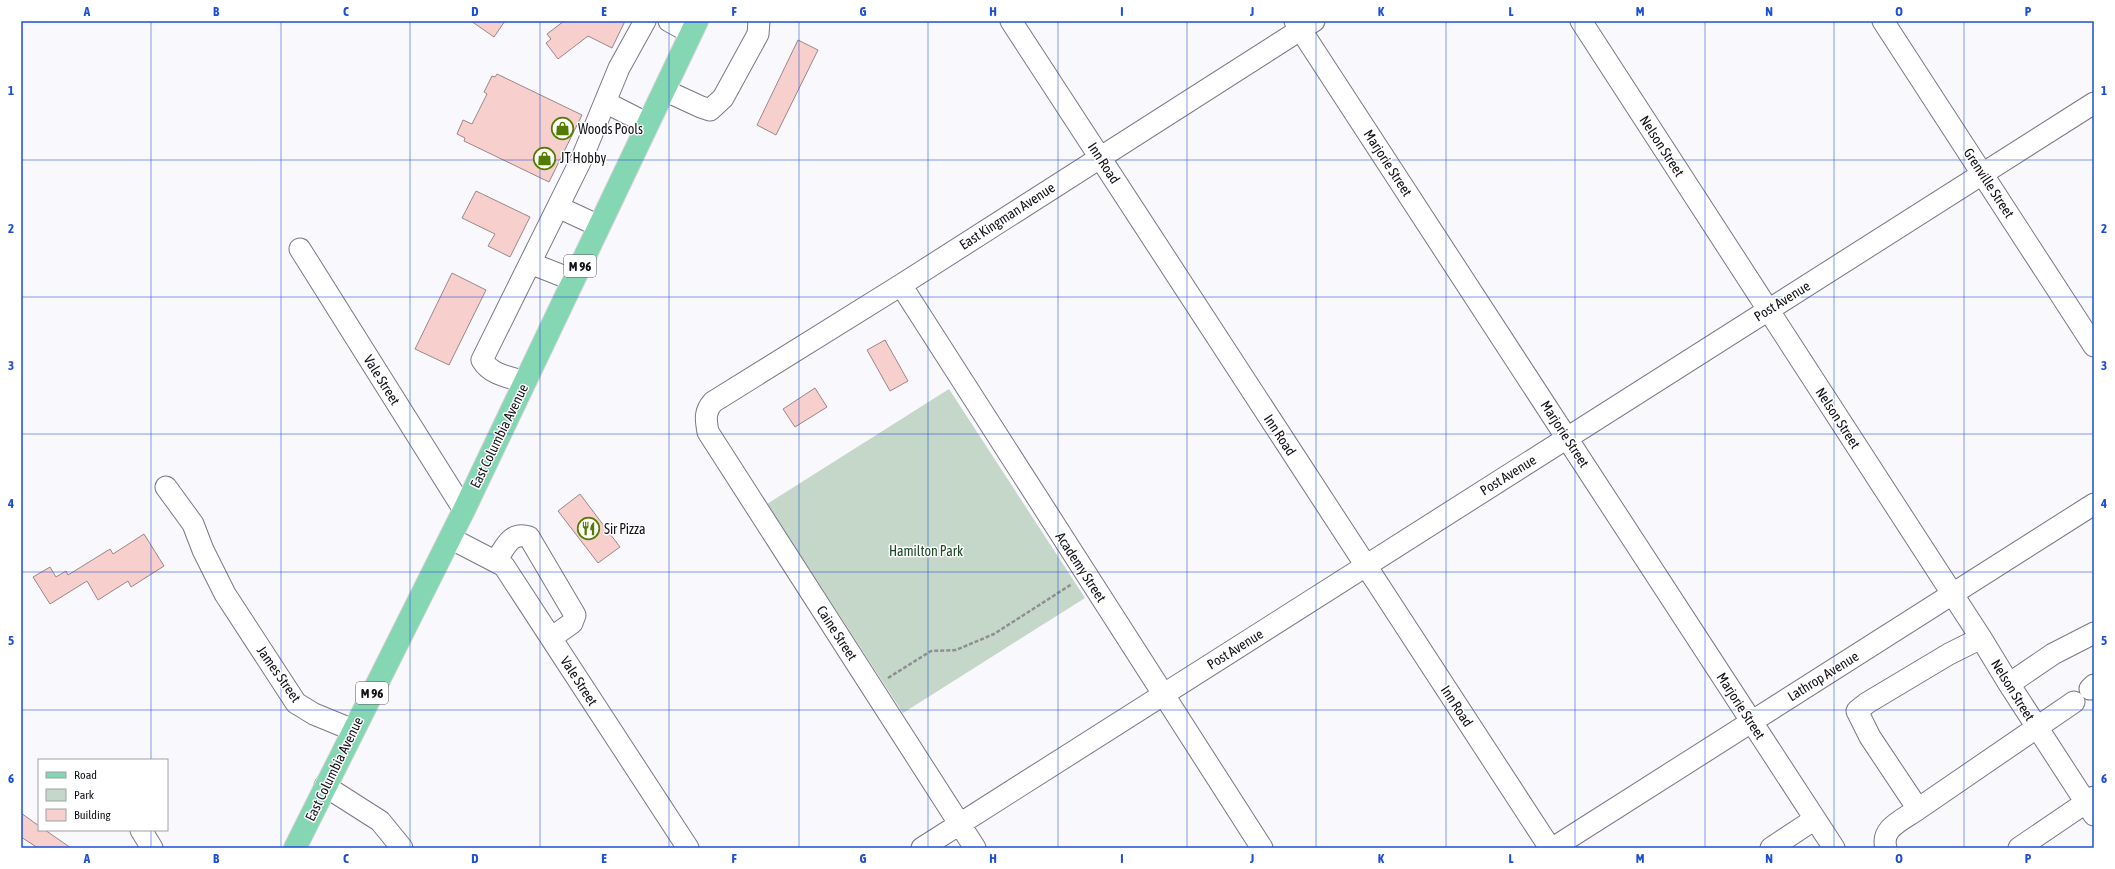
<svg xmlns="http://www.w3.org/2000/svg" width="2115" height="869" font-family="'Asap Condensed',sans-serif">
	<style>
		.green { fill: #c4d7c8 }
		.building { fill: #f7cfcc; stroke: #9c8786 }
		.lines { fill: none; stroke-linecap: round; stroke-linejoin: round }
		.minor-casing { stroke: #7a7788; stroke-width: 23 }
		.major-casing { stroke: #d5d4d5; stroke-width: 24 }
		.path { stroke: #8f8e93; stroke-width: 2.5; stroke-dasharray: 4 2; stroke-linecap: butt }
		.minor { stroke: #fff; stroke-width: 21 }
		.major { stroke: #85d6b2; stroke-width: 22 }
		.grid { fill: none; stroke: #1d4ed8; stroke-width: 1; stroke-opacity: 0.55 }
		.labels { text-anchor: middle; dominant-baseline: central; stroke-width: 3; stroke-linejoin: round; paint-order: stroke }
		.shield { fill: #fff; stroke: #5a595d; stroke-width: 1 }
		.shield-label { font-size: 13px; font-weight: bold; fill: #131218 }
		.poi-label { font-size: 14px; fill: #131218; stroke: #fff; text-anchor: start }
		.street-label { font-size: 14px; fill: #131218; stroke: #fff }
		.park-label { font-size: 14px; fill: #1a4928; stroke: #fff }
		.neatline { fill: none; stroke: #1d4ed8; stroke-width: 1.5 }
		.grid-label { font-size: 13px; text-anchor: middle; font-weight: bold; fill: #1d4ed8 }
	</style>
	<rect width="100%" height="100%" fill="#f9f8fc"/>
	<!-- green -->
	<path class="green" d="M949,389l136,209 -182,115 -136,-209z"/>
	<!-- building -->
	<path class="building" d="M471,21h34l-11,16z
		M564,21h61l-13,27 -24,-12 -30,23 -12,-16 5,-4 -4,-5z
		M798,40l20,10 -42,85 -19,-10z
		M497,74l85,41 -33,67 -85,-41 1,-3 -8,-4 6,-14 9,4 15,-30 -3,-2 8,-16 3,1z
		M476,191l54,26 -20,40 -22,-11 7,-12 -33,-16z
		M452,273l34,17 -37,75 -34,-16z
		M885,340l23,41 -18,10 -23,-41z
		M815,388l12,19 -32,20 -12,-18z
		M580,494l40,53 -22,16 -40,-52z
		M144,534l20,32 -33,21 -3,-6 -30,19 -11,-19 -37,23 -17,-27 17,-10 6,10 10,-6 2,4 42,-26 3,5z
		M21,813l18,13v4h6l26,18h-33l-17,-11z"/>
	<g class="lines">
		<defs>
			<path id="minor" d="M669,21l22,12
				M1011,21l539,827
				M1295,21l539,827
				M1581,21l400,617 28,46 85,131
				M1883,21l211,325
				M664,90l37,17 9,3 13,-12 35,-64 1,-13
				M605,102l43,22
				M558,207l41,19
				M300,249l164,261
				M530,263l43,17
				M901,285l361,563
				M525,382c-16,-5 -34,-7 -43,-22l100,-202 37,-90 26,-47
				M166,487l27,37 10,26 22,44 71,109 18,11 39,16
				M450,538l54,28 184,282
				M496,561c9,-13 14,-30 33,-24l46,78 -3,8 -21,15
				M1981,638l-32,16 -82,49 -10,8 13,26 48,72 156,-107
				M2009,684l44,-30 41,-21
				M2090,689l4,-4
				M325,786l55,35 22,27
				M141,830l11,18
				M922,848l1172,-745
				M975,848l-267,-416c-2,-12 -4,-20 5,-30l188,-117 413,-264
				M1553,848l541,-344
				M1771,848l44,-29
				M1886,848c-6,-20 17,-28 32,-39
				M2019,848l75,-51"/>
			<path id="major" d="M295,848l169,-338 233,-489"/>
		</defs>
		<!-- minor casing -->
		<use href="#minor" class="minor-casing"/>
		<!-- major casing -->
		<use href="#major" class="major-casing"/>
		<!-- path -->
		<path class="path" d="M888,678l43,-27 25,-1 38,-16 78,-50"/>
		<!-- minor -->
		<use href="#minor" class="minor"/>
		<!-- major -->
		<use href="#major" class="major"/>
	</g>
	<!-- grid -->
	<path class="grid" d="M151,21v739M281,21v827M410,21v827M540,21v827M669,21v827M799,21v827M928,21v827M1058,21v827M1187,21v827M1316,21v827M1446,21v827M1575,21v827M1705,21v827M1834,21v827M1964,21v827M21,160h2073M21,297h2073M21,434h2073M21,572h2073M21,710h2073M151,830v18"/>
	<!-- icons -->
	<defs>
		<symbol id="shop-ring" viewBox="-11 -11 22 22"><circle r="9.5" fill="#fff" stroke="#517c00" stroke-width="1.5"/><path d="M-5-2.5h2.3a2.7 3.5 0 0 1 5.4 0H5L5.5 6h-11ZM-1.5-2.5h3a1.5 2.3 0 0 0-3 0Z" fill="#517c00"/></symbol>
		<symbol id="restaurant-ring" viewBox="-11 -11 22 22"><circle r="9.5" fill="#fff" stroke="#517c00" stroke-width="1.5"/><path d="M-5-6h1v4h1v-4h1v4h1v-4h1v5L-1.5 .5V6h-2V.5L-5-1ZM5-6V6H3V1.5H1.5Q1.5-4 5-6Z" fill="#517c00"/></symbol>
	</defs>
	<g fill-rule="evenodd">
		<use href="#shop-ring" x="550" y="116" width="25" height="25"/>
		<use href="#shop-ring" x="532" y="146" width="25" height="25"/>
		<use href="#restaurant-ring" x="576" y="516" width="25" height="25"/>
	</g>
	<g class="labels">
		<!-- shield labels -->
		<g class="shield">
			<rect x="564" y="255" width="32" height="22" rx="3"/>
			<rect x="356" y="682" width="32" height="22" rx="3"/>
		</g>
		<g class="shield-label">
			<text x="580" y="266">M 96</text>
			<text x="372" y="693">M 96</text>
		</g>
		<!-- poi labels -->
		<g class="poi-label">
			<text x="578" y="129">Woods Pools</text>
			<text x="560" y="158">JT Hobby</text>
			<text x="604" y="529">Sir Pizza</text>
		</g>
		<!-- street labels -->
		<g class="street-label">
			<text transform="translate(1662 146) rotate(57)">Nelson Street</text>
			<text transform="translate(1104 163) rotate(57)">Inn Road</text>
			<text transform="translate(1388 163) rotate(57)">Marjorie Street</text>
			<text transform="translate(1989 183) rotate(57)">Grenville Street</text>
			<text transform="translate(1007 216) rotate(-33)">East Kingman Avenue</text>
			<text transform="translate(1782 301) rotate(-32)">Post Avenue</text>
			<text transform="translate(382 380) rotate(58)">Vale Street</text>
			<text transform="translate(1838 418) rotate(57)">Nelson Street</text>
			<text transform="translate(1565 434) rotate(57)">Marjorie Street</text>
			<text transform="translate(1280 435) rotate(57)">Inn Road</text>
			<text transform="translate(499 436) rotate(-64)">East Columbia Avenue</text>
			<text transform="translate(1508 475) rotate(-32)">Post Avenue</text>
			<text transform="translate(1081 567) rotate(57)">Academy Street</text>
			<text transform="translate(837 633) rotate(57)">Caine Street</text>
			<text transform="translate(1235 649) rotate(-32)">Post Avenue</text>
			<text transform="translate(279 674) rotate(55)">James Street</text>
			<text transform="translate(1823 676) rotate(-32)">Lathrop Avenue</text>
			<text transform="translate(579 681) rotate(57)">Vale Street</text>
			<text transform="translate(2013 690) rotate(58)">Nelson Street</text>
			<text transform="translate(1457 706) rotate(57)">Inn Road</text>
			<text transform="translate(1741 706) rotate(57)">Marjorie Street</text>
			<text transform="translate(334 769) rotate(-64)">East Columbia Avenue</text>
		</g>
		<!-- park labels -->
		<g class="park-label">
			<text x="926" y="551">Hamilton Park</text>
		</g>
	</g>
	<!-- border -->
	<rect width="2115" height="869" fill="none" stroke="#ffffff" stroke-width="44"/>
	<!-- legend -->
	<rect x="38" y="759" width="130" height="72" fill="#ffffff" stroke="#a1a0a3"/>
	<rect x="46" y="772" width="20" height="6" fill="#85d6b2" stroke="#a1a0a3"/>
	<text x="74" y="779" font-size="12" fill="#131218">Road</text>
	<rect x="46" y="789" width="20" height="12" fill="#c4d7c8" stroke="#a1a0a3"/>
	<text x="74" y="799" font-size="12" fill="#131218">Park</text>
	<rect x="46" y="809" width="20" height="12" fill="#f7cfcc" stroke="#a1a0a3"/>
	<text x="74" y="819" font-size="12" fill="#131218">Building</text>
	<rect x="22" y="22" width="2071" height="825" class="neatline"/>
	<g class="grid-label">
		<text x="87" y="16">A</text>
		<text x="216" y="16">B</text>
		<text x="346" y="16">C</text>
		<text x="475" y="16">D</text>
		<text x="604" y="16">E</text>
		<text x="734" y="16">F</text>
		<text x="863" y="16">G</text>
		<text x="993" y="16">H</text>
		<text x="1122" y="16">I</text>
		<text x="1252" y="16">J</text>
		<text x="1381" y="16">K</text>
		<text x="1511" y="16">L</text>
		<text x="1640" y="16">M</text>
		<text x="1769" y="16">N</text>
		<text x="1899" y="16">O</text>
		<text x="2028" y="16">P</text>
		<text x="11" y="95">1</text>
		<text x="2104" y="95">1</text>
		<text x="11" y="233">2</text>
		<text x="2104" y="233">2</text>
		<text x="11" y="370">3</text>
		<text x="2104" y="370">3</text>
		<text x="11" y="508">4</text>
		<text x="2104" y="508">4</text>
		<text x="11" y="645">5</text>
		<text x="2104" y="645">5</text>
		<text x="11" y="783">6</text>
		<text x="2104" y="783">6</text>
		<text x="87" y="863">A</text>
		<text x="216" y="863">B</text>
		<text x="346" y="863">C</text>
		<text x="475" y="863">D</text>
		<text x="604" y="863">E</text>
		<text x="734" y="863">F</text>
		<text x="863" y="863">G</text>
		<text x="993" y="863">H</text>
		<text x="1122" y="863">I</text>
		<text x="1252" y="863">J</text>
		<text x="1381" y="863">K</text>
		<text x="1511" y="863">L</text>
		<text x="1640" y="863">M</text>
		<text x="1769" y="863">N</text>
		<text x="1899" y="863">O</text>
		<text x="2028" y="863">P</text>
	</g>
</svg>
